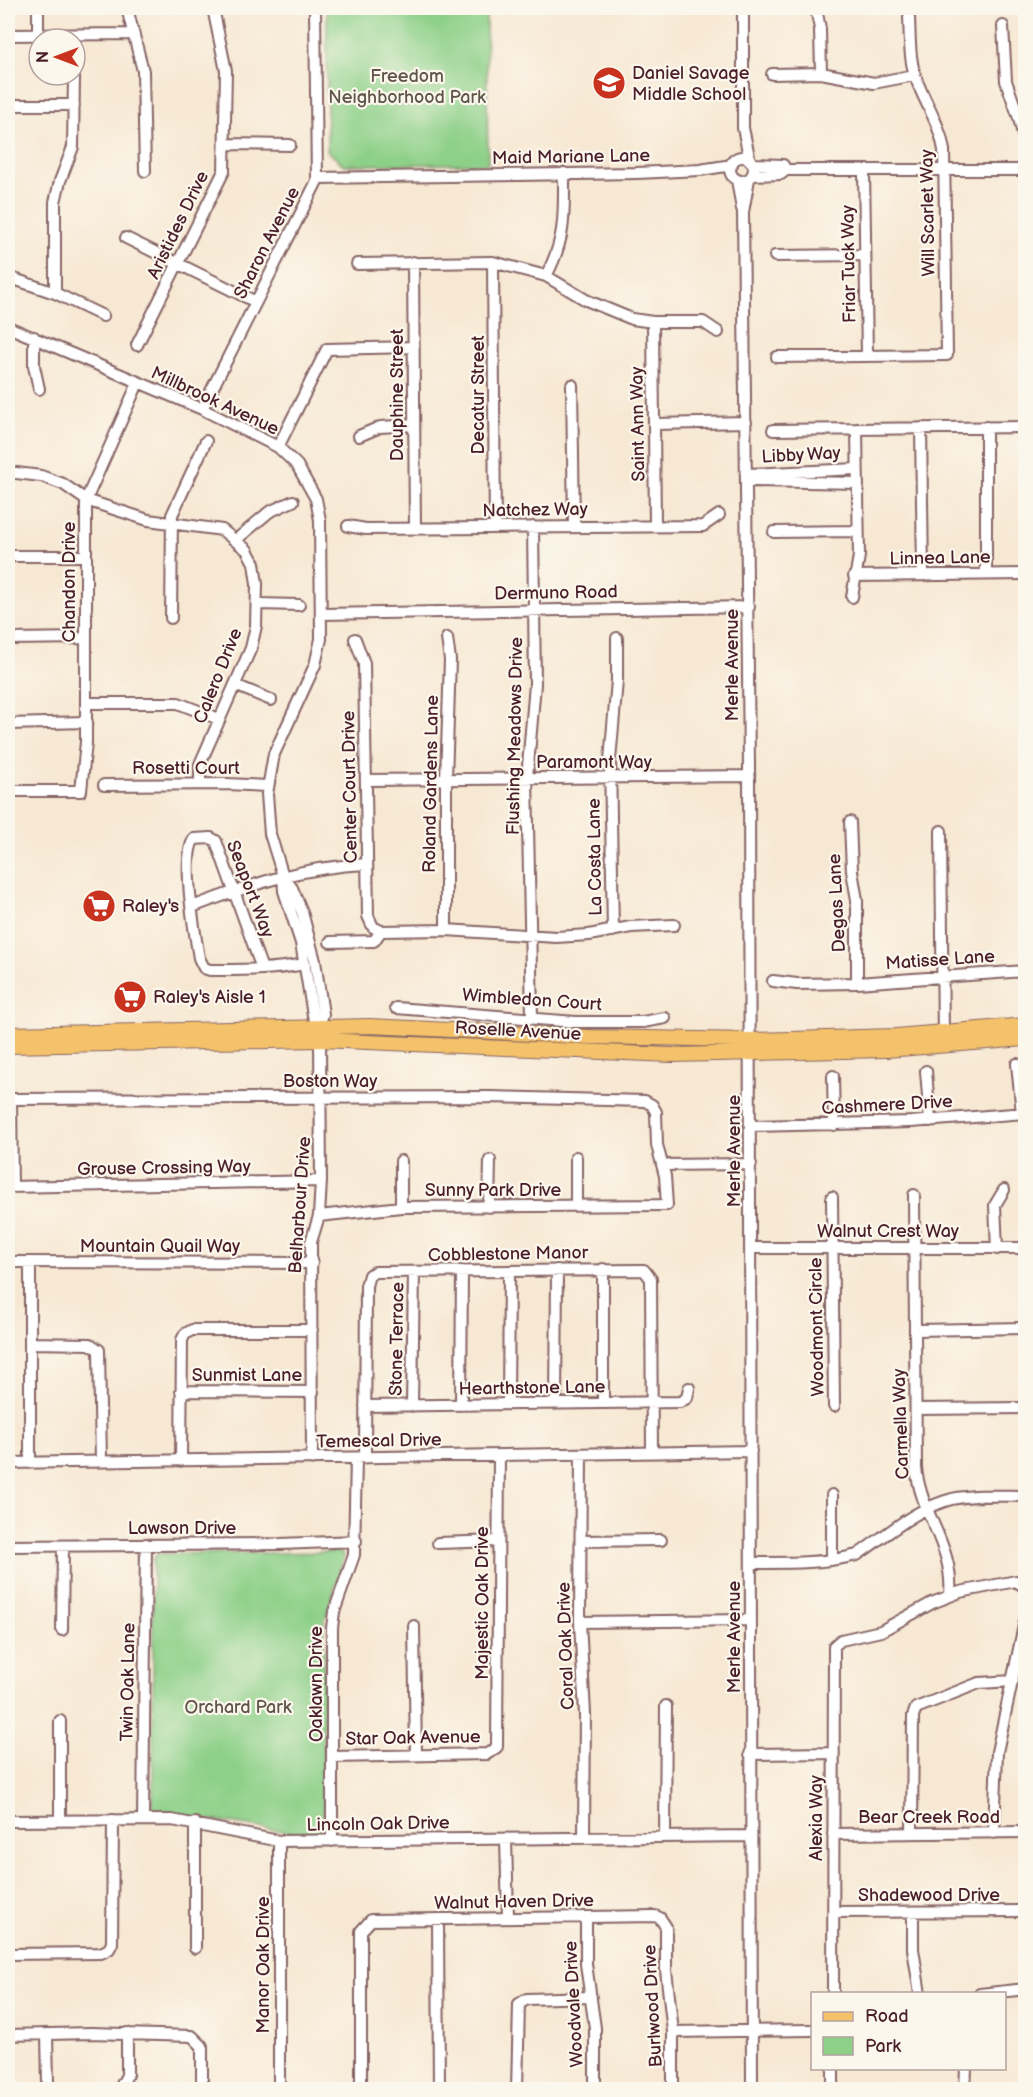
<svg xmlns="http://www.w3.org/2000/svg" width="1033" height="2097" font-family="'Balsamiq Sans',sans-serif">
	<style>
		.green { fill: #8dd088; stroke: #6c785a; stroke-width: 1.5 }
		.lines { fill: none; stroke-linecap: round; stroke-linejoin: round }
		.minor-casing { stroke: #876566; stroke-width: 14 }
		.major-casing { stroke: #876566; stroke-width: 16 }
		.minor { stroke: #fff; stroke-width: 10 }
		.major { stroke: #f3c26a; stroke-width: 14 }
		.labels { text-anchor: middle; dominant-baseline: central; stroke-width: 4.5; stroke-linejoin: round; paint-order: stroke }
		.poi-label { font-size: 18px; fill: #4a1f2b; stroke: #fbf7ec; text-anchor: start }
		.park-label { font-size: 18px; fill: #5e5447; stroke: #fbf7ec }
		.street-label { font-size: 18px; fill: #4a1f2b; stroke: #fbf7ec }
	</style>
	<rect width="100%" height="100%" fill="#fbf7ec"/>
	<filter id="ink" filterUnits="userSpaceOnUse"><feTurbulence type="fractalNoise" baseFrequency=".0167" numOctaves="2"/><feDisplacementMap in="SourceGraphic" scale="12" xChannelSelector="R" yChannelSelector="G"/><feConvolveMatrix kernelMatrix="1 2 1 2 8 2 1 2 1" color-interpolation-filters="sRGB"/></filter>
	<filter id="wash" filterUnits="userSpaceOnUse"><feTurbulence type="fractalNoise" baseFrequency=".008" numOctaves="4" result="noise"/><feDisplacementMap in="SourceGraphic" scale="24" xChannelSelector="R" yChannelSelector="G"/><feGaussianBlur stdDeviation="1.35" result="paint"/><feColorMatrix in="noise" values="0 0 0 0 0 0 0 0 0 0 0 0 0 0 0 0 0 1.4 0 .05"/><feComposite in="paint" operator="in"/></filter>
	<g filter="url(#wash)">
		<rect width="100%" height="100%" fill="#f7e8d3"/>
		<!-- green -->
		<path class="green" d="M327,8h159l2,156 -144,1 -17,-14z
			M340,1552l4,5 -20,66 -1,206 -5,5c-55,-2 -107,-17 -161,-20l-4,-5v-250l4,-5z"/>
	</g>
	<g filter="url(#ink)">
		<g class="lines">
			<defs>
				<path id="minor" d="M38,8v27
					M127,8l16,63 2,100
					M743,8v120l7,33
					M816,8l4,21 1,44
					M1003,26l3,55 13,37 7,29
					M8,35l124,-1
					M772,74l49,-1 53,10 41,-8
					M8,105h66
					M226,144l64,1
					M730 169a12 12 0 1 1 24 0a12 12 0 1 1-24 0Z
					M753,164l30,1 3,5
					M864,171l3,185
					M752,175l29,-1 5,-4h240
					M317,178l320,-5 63,-3 32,-5
					M749,179l-6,33 6,554 3,1324
					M737,180l5,29
					M126,238l130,64
					M775,256l90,-1
					M413,262l2,267
					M493,262l2,266
					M357,264l136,-2 53,14 40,24 46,19 21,3h50l15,10
					M546,276c20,-37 18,-62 18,-103
					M8,277l47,16 48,23
					M55,293v-91l5,-21 13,-34 1,-71
					M653,322l2,203
					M8,327l194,82 76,38 19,18 19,34 4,21 1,119 -6,26 -41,89 -7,40 3,40 13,42 9,12 10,24 13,49 8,53 -4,12
					M34,337v29l5,23
					M137,345l87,-174 2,-100 -13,-63
					M777,357l170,-2 -3,-205c-4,-26 -18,-45 -27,-69 -8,-20 -7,-42 -8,-64
					M572,385l2,141
					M202,409l115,-228 -2,-173
					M655,424l91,-2
					M921,428l2,147
					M773,430l253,-3
					M359,436l21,-9 34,-2
					M278,447l49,-98 86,-2
					M8,472l33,4 22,8 23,16 62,20 74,10 25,20 7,13 3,21 -1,42 -5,22 -51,116v20
					M747,474l110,-5
					M753,481l105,2
					M348,526l18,3 337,-3 16,-11
					M774,532l84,-1
					M237,539l32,-27 24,-11
					M8,556h77
					M986,574v-147
					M854,576l172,-2
					M852,597l7,-41 -2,-127
					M258,604l41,1
					M321,614l428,-7
					M171,618l1,-103 34,-74
					M8,639l78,-1
					M355,639l9,24 4,253 5,11 8,4 65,-1 110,7 33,-2 42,-8 43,-2
					M235,685l36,15
					M87,703h91l41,16
					M8,724l79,-2
					M366,780l383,-4
					M104,785l123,-1 40,2
					M8,791h73l5,-49v-242l52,-117
					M850,822l2,49 5,29v83
					M941,831l2,207
					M283,876l1,15 17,52 12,72 6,11 1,14 1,141 -2,35 -8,26 1,217
					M192,907c61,-23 109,-40 175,-43
					M446,930v-151l4,-119 -3,-22
					M613,931l-3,-171 7,-79v-43
					M330,942l44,-1 7,-10
					M262,969l-46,-128 -5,-3 -17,1c-13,19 1,95 5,119l5,10 6,2c32,0 63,0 95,-6
					M773,981l24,3 60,-1 169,-12
					M396,1008l180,14h67l22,-4
					M532,1017l-5,-239 8,-94 -2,-157
					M1017,1064l5,49
					M926,1071l4,50
					M833,1076l1,49
					M8,1099l483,-2 154,4 7,4 4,7 1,33 8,31 2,29 -266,2 -82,9
					M11,1099l1,88
					M751,1126l160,-4 115,-9
					M662,1165l89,-1
					M8,1187l313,-6
					M914,1195l2,273c5,48 38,77 34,127
					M832,1197l2,209
					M576,1206v-49
					M401,1207v-46
					M489,1207l1,-47
					M751,1248h275
					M997,1249l-2,-44 9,-15
					M8,1262l304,1
					M30,1262v201
					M916,1330l110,-2
					M30,1343l60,1 9,6 2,112
					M181,1391l132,1
					M603,1403v-134
					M508,1404l1,-133
					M556,1404l1,-134
					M461,1405l1,-134
					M365,1406l315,-4 7,-4 2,-10
					M412,1406l2,-134
					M916,1409l110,-1
					M581,1454l-1,168 5,92 -1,123
					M365,1458l1,-172 3,-11 6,-3 269,-2 7,9 1,174
					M181,1461l1,-121 3,-6 7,-4h120
					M8,1463l743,-12
					M832,1495v65
					M581,1541l80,-1
					M438,1543l60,-2
					M8,1546l272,-2 76,-3
					M751,1563c35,0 71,1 106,-8 30,-20 59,-47 95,-56 24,-5 49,-3 74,-3
					M580,1622l170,-2
					M414,1626l2,129
					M62,1630l1,-84
					M60,1721v100
					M750,1754l82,-1
					M332,1757l155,-3 10,-7 2,-291
					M143,1820l3,-276
					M8,1821l164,-1 107,21 472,-5
					M912,1833l1,-117 3,-8 63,-25 34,-2
					M994,1833l3,-81 29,-136
					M833,1834l193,-2
					M665,1836l1,-130
					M506,1839l2,79
					M279,1841v249
					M332,1841v-213l2,-16 20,-57 2,-97
					M833,1912l193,-1
					M913,1912v37l7,45
					M586,1917v47l9,64v62
					M438,1919l1,171
					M195,1948v-125
					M8,1954l93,-1 8,-4 3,-6 1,-123
					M833,1994l1,-348 7,-6 40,-9 51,-28 28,-11 56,-11 10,7
					M980,1994l46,-5
					M673,2032l139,-2
					M47,2034l1,50
					M8,2035l83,-2 101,3 10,10v44
					M833,2068v22
					M119,2090l8,-15v-42
					M361,2090v-159l10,-11 284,-4 5,2 6,9v43l7,62v58
					M517,2090l2,-86 8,-5 64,-2
					M965,2090l1,-22"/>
				<path id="major" d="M8,1034l362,-8 221,11 160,3 145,-4 130,-11
					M8,1046l312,-6 352,15 214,-5 140,-11"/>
			</defs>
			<!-- minor casing -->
			<use href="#minor" class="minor-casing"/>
			<!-- major casing -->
			<use href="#major" class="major-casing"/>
			<!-- minor -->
			<use href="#minor" class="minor"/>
			<!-- major -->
			<use href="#major" class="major"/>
		</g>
	</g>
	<!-- icons -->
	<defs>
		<symbol id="school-disc" viewBox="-11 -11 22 22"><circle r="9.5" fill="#c8321e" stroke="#fbf7ec"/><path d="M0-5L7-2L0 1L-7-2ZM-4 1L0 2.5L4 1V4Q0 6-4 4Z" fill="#fff"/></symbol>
		<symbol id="supermarket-disc" viewBox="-11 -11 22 22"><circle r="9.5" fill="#c8321e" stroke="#fbf7ec"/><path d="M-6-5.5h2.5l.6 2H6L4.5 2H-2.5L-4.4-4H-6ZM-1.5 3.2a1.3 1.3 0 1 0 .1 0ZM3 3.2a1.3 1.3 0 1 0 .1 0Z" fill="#fff"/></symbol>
	</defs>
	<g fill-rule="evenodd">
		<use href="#school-disc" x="590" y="64" width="38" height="38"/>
		<use href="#supermarket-disc" x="80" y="887" width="38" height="38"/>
		<use href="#supermarket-disc" x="111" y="978" width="38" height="38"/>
	</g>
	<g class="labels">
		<!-- poi labels -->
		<g class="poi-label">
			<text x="632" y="73">Daniel Savage<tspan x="632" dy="21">Middle School</tspan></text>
			<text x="122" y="906">Raley's</text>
			<text x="153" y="997">Raley's Aisle 1</text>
		</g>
		<!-- park labels -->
		<g class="park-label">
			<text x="407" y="76">Freedom<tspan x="407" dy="21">Neighborhood Park</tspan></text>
			<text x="238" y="1707">Orchard Park</text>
		</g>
		<!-- street labels -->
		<g class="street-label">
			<text transform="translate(571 157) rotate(-1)">Maid Mariane Lane</text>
			<text transform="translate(928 213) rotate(-91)">Will Scarlet Way</text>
			<text transform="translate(178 225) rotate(-64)">Aristides Drive</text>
			<text transform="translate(267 243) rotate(-63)">Sharon Avenue</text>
			<text transform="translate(849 264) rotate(-91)">Friar Tuck Way</text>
			<text transform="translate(397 395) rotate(-90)">Dauphine Street</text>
			<text transform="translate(478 395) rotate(-90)">Decatur Street</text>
			<text transform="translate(215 401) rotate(25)">Millbrook Avenue</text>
			<text transform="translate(638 424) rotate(-91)">Saint Ann Way</text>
			<text transform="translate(801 455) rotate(-3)">Libby Way</text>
			<text transform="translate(535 510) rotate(-1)">Natchez Way</text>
			<text transform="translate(940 558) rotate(-1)">Linnea Lane</text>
			<text transform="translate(69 582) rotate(-90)">Chandon Drive</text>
			<text transform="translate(556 593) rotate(-1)">Dermuno Road</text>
			<text transform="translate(732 665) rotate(-90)">Merle Avenue</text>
			<text transform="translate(218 676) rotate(-68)">Calero Drive</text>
			<text transform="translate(515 736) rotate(-89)">Flushing Meadows Drive</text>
			<text x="594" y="762">Paramont Way</text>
			<text x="186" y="768">Rosetti Court</text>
			<text transform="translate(431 784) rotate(-89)">Roland Gardens Lane</text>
			<text transform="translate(350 787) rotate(-91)">Center Court Drive</text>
			<text transform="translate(595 857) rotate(-91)">La Costa Lane</text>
			<text transform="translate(250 889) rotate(69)">Seaport Way</text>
			<text transform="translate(837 903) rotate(-93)">Degas Lane</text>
			<text transform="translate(940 960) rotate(-4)">Matisse Lane</text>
			<text transform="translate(532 1000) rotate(4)">Wimbledon Court</text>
			<text transform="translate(518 1031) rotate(3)">Roselle Avenue</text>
			<text x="330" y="1081">Boston Way</text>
			<text transform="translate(887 1105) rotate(-3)">Cashmere Drive</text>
			<text transform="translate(734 1151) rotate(-90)">Merle Avenue</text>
			<text transform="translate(164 1168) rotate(-1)">Grouse Crossing Way</text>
			<text x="493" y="1190">Sunny Park Drive</text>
			<text transform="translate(300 1205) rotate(-86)">Belharbour Drive</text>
			<text x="888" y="1231">Walnut Crest Way</text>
			<text x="160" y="1246">Mountain Quail Way</text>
			<text transform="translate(508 1254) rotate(-1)">Cobblestone Manor</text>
			<text transform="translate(817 1327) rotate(-91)">Woodmont Circle</text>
			<text transform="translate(397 1339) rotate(-89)">Stone Terrace</text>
			<text x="247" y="1375">Sunmist Lane</text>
			<text transform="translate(532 1388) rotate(-1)">Hearthstone Lane</text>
			<text transform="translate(901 1424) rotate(-92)">Carmella Way</text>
			<text transform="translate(379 1441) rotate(-1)">Temescal Drive</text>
			<text x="182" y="1528">Lawson Drive</text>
			<text transform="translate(482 1603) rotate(-90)">Majestic Oak Drive</text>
			<text transform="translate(734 1637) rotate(-90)">Merle Avenue</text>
			<text transform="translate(566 1646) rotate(-92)">Coral Oak Drive</text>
			<text transform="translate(128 1682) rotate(-89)">Twin Oak Lane</text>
			<text transform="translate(316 1684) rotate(-90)">Oaklawn Drive</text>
			<text transform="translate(413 1738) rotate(-1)">Star Oak Avenue</text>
			<text x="929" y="1817">Bear Creek Road</text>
			<text transform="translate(816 1818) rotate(-90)">Alexia Way</text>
			<text transform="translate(378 1824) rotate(-1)">Lincoln Oak Drive</text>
			<text x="929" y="1895">Shadewood Drive</text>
			<text transform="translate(514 1902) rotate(-1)">Walnut Haven Drive</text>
			<text transform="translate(263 1965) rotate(-90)">Manor Oak Drive</text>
			<text transform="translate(574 2004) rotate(-93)">Woodvale Drive</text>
			<text transform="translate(653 2006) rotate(-93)">Burlwood Drive</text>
		</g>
	</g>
	<!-- margin -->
	<rect width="1033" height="2097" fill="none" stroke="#fbf7ec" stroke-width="30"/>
	<!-- legend -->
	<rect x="811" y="1992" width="195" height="78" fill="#fbf7ec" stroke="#b4a19f" stroke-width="1.5"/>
	<rect x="823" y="2012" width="30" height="9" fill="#f3c26a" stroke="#b4a19f" stroke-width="1.5"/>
	<text x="865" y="2022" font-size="18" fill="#4a1f2b">Road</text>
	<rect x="823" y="2037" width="30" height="18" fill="#8dd088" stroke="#b4a19f" stroke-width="1.5"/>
	<text x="865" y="2052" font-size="18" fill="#4a1f2b">Park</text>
	<!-- north arrow -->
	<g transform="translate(57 57) rotate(270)"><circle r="28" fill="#fbf7ec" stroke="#b4a19f" stroke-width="1.5"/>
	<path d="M0-4.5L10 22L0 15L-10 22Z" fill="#c8321e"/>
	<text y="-9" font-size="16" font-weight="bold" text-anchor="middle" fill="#4a1f2b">N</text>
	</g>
</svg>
